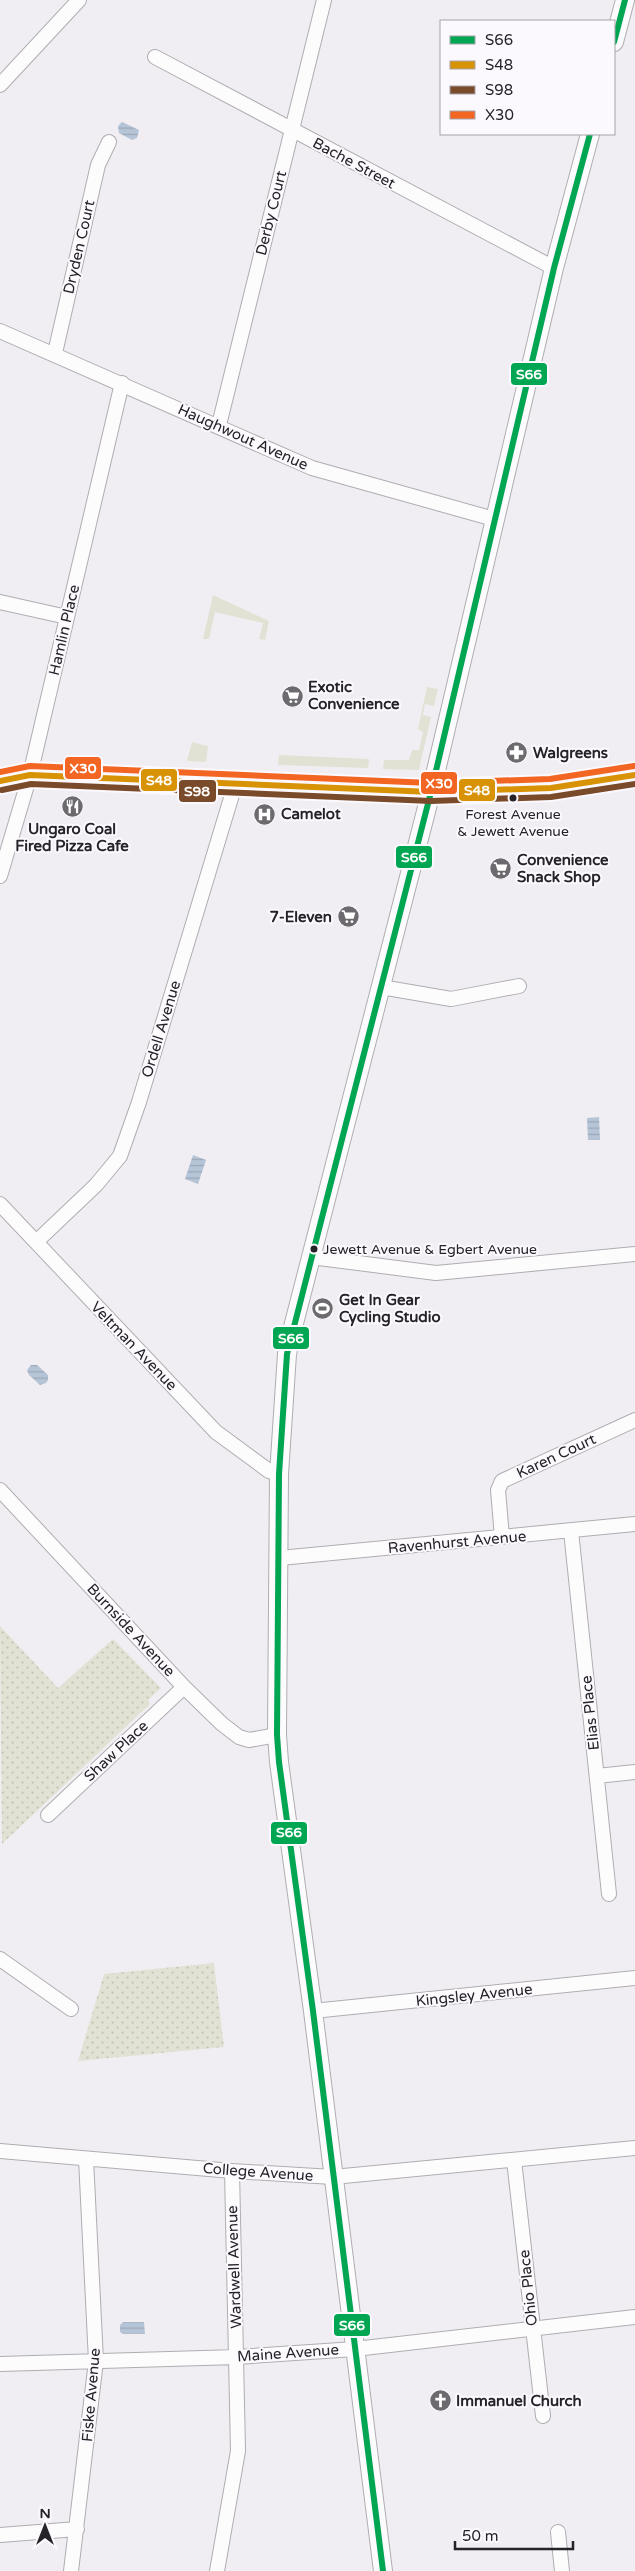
<svg xmlns="http://www.w3.org/2000/svg" width="635" height="2571" font-family="'Varela Round',sans-serif">
	<style>
		.grass { fill: #e2e2d4 }
		.park { fill: url(#park-dots) }
		.water { fill: url(#water-rules) }
		.lines { fill: none; stroke-linecap: round; stroke-linejoin: round }
		.minor-casing { stroke: #afadb1; stroke-width: 16 }
		.tertiary-casing { stroke: #afadb1; stroke-width: 20 }
		.secondary-casing { stroke: #afadb1; stroke-width: 22 }
		.minor { stroke: #fdfcfd; stroke-width: 14 }
		.tertiary { stroke: #fdfcfd; stroke-width: 18 }
		.secondary { stroke: #fdfcfd; stroke-width: 20 }
		.bus-1-casing { stroke: #fcf9fe; stroke-width: 10 }
		.bus-2-casing { stroke: #fcf9fe; stroke-width: 10 }
		.bus-3-casing { stroke: #fcf9fe; stroke-width: 10 }
		.bus-4-casing { stroke: #fcf9fe; stroke-width: 10 }
		.bus-1 { stroke: #00a651; stroke-width: 6 }
		.bus-2 { stroke: #d89206; stroke-width: 6 }
		.bus-3 { stroke: #7a4b2a; stroke-width: 6 }
		.bus-4 { stroke: #f26522; stroke-width: 6 }
		.bus-dot { fill: #252327; stroke: #fcf9fe; stroke-width: 2 }
		.labels { text-anchor: middle; dominant-baseline: central; stroke-width: 4; stroke-linejoin: round; paint-order: stroke }
		.bus-label { font-size: 14px; fill: #252327; stroke: #fcf9fe }
		.street-label { font-size: 15px; fill: #252327; stroke: #fcf9fe }
		.poi-label { font-size: 15px; font-weight: bold; fill: #252327; stroke: #fcf9fe; text-anchor: start }
		.line-badge { stroke: #fcf9fe; stroke-width: 2 }
		.badge-label { font-size: 14px; text-anchor: middle; font-weight: bold; fill: #fff }
	</style>
	<defs>
		<pattern id="park-dots" width="8" height="8" patternUnits="userSpaceOnUse" patternTransform="scale(1.25)"><rect width="8" height="8" fill="#e2e2d4"/><path d="M2 2h.1M6 6h.1" fill="none" stroke="#c2c2b6" stroke-width="1.8" stroke-linecap="round"/></pattern>
		<pattern id="water-rules" width="6" height="5" patternUnits="userSpaceOnUse" patternTransform="scale(1.25)"><rect width="6" height="5" fill="#b5c4d6"/><path d="M0 2.5h6" fill="none" stroke="#9ca8b8"/></pattern>
	</defs>
	<rect width="100%" height="100%" fill="#f1eef3"/>
	<!-- grass -->
	<path class="grass" d="M213,595l56,26 -4,19 -6,-1 4,-16 -48,-11 -6,27h-6z
		M427,687l11,2 -4,17 -9,-2 -2,11 8,2 -12,53 -36,-1 1,-9h25l3,-10h7l4,-18 -5,-3z
		M192,742l16,4 -2,16 -19,-1z
		M279,755l90,4 -1,9 -90,-3z"/>
	<!-- park -->
	<path class="park" d="M0,1626l58,62 55,-49 48,49 -13,12 2,4 -148,140z
		M214,1963l10,84 -146,14 26,-87z"/>
	<!-- water -->
	<path class="water" d="M122,122l17,8 -2,8 -5,2 -13,-7 -1,-7z
		M599,1117l1,23h-12l-1,-22z
		M193,1155l13,5 -8,24 -13,-5z
		M31,1365h6l11,10v5l-2,3 -6,2 -11,-10 -2,-5z
		M123,2322h21l1,12h-22l-3,-2v-7z"/>
	<g class="lines">
		<defs>
			<path id="minor" d="M155,57l399,211
				M0,85l79,-85
				M0,331l312,137 182,51
				M55,353l43,-188 11,-23
				M219,425l105,-425
				M0,602l67,15
				M0,876l30,-101 92,-392
				M381,987l70,12 68,-13
				M0,1204l216,228 53,39 10,3
				M36,1242l60,-57 24,-29 19,-54 96,-317
				M311,1257l125,16 199,-19
				M0,1490l184,197 38,37 17,13 10,3 28,-5
				M571,1531l38,363
				M502,1537l-4,-47 4,-9 133,-61
				M280,1558l355,-34
				M597,1776l38,-4
				M48,1815l136,-128
				M0,1959l71,50
				M313,2011l322,-33
				M0,2151l232,20 101,6 302,-29
				M514,2160l29,256
				M0,2364l237,-7 118,-8 280,-32
				M558,2532l4,39
				M0,2535l77,-6
				M71,2571l25,-210 -10,-202
				M217,2571l21,-120 -6,-280"/>
			<path id="tertiary" d="M614,42l11,-42
				M383,2571l-70,-560 -34,-249 -2,-27 2,-261 8,-120 5,-23 139,-539 123,-524 36,-134"/>
			<path id="secondary" d="M0,781l30,-6 401,17 120,-4 84,-13"/>
		</defs>
		<!-- minor casing -->
		<use href="#minor" class="minor-casing"/>
		<!-- tertiary casing -->
		<use href="#tertiary" class="tertiary-casing"/>
		<!-- secondary casing -->
		<use href="#secondary" class="secondary-casing"/>
		<!-- minor -->
		<use href="#minor" class="minor"/>
		<!-- tertiary -->
		<use href="#tertiary" class="tertiary"/>
		<!-- secondary -->
		<use href="#secondary" class="secondary"/>
		<defs>
			<path id="bus-1" d="M614,42l11,-42
				M383,2571l-70,-560 -34,-249 -2,-27 2,-261 8,-120 144,-562 123,-524 36,-134"/>
			<path id="bus-2" d="M0,781l30,-6 401,17 120,-4 84,-13"/>
			<path id="bus-3" d="M2,790l29,-6 400,17 120,-4 84,-13"/>
			<path id="bus-4" d="M0,772l30,-6 401,17 119,-4 84,-13"/>
		</defs>
		<!-- bus-1 casing -->
		<use href="#bus-1" class="bus-1-casing"/>
		<!-- bus-2 casing -->
		<use href="#bus-2" class="bus-2-casing"/>
		<!-- bus-3 casing -->
		<use href="#bus-3" class="bus-3-casing"/>
		<!-- bus-4 casing -->
		<use href="#bus-4" class="bus-4-casing"/>
		<!-- bus-1 -->
		<use href="#bus-1" class="bus-1"/>
		<!-- bus-2 -->
		<use href="#bus-2" class="bus-2"/>
		<!-- bus-3 -->
		<use href="#bus-3" class="bus-3"/>
		<!-- bus-4 -->
		<use href="#bus-4" class="bus-4"/>
	</g>
	<!-- icons -->
	<defs>
		<symbol id="supermarket-disc" viewBox="-11 -11 22 22"><circle r="9.5" fill="#6c6a6e" stroke="#fcf9fe"/><path d="M-6-5.5h2.5l.6 2H6L4.5 2H-2.5L-4.4-4H-6ZM-1.5 3.2a1.3 1.3 0 1 0 .1 0ZM3 3.2a1.3 1.3 0 1 0 .1 0Z" fill="#fff"/></symbol>
		<symbol id="pharmacy-disc" viewBox="-11 -11 22 22"><circle r="9.5" fill="#6c6a6e" stroke="#fcf9fe"/><path d="M-2-6h4v4h4v4h-4v4h-4v-4h-4v-4h4Z" fill="#fff"/></symbol>
		<symbol id="restaurant-disc" viewBox="-11 -11 22 22"><circle r="9.5" fill="#6c6a6e" stroke="#fcf9fe"/><path d="M-5-6h1v4h1v-4h1v4h1v-4h1v5L-1.5 .5V6h-2V.5L-5-1ZM5-6V6H3V1.5H1.5Q1.5-4 5-6Z" fill="#fff"/></symbol>
		<symbol id="hospital-disc" viewBox="-11 -11 22 22"><circle r="9.5" fill="#6c6a6e" stroke="#fcf9fe"/><path d="M-5-5h3v3.5h4V-5h3V5h-3V1.5h-4V5h-3Z" fill="#fff"/></symbol>
		<symbol id="stadium-disc" viewBox="-11 -11 22 22"><circle r="9.5" fill="#6c6a6e" stroke="#fcf9fe"/><path d="M0-5a6.5 5 0 1 0 0 10a6.5 5 0 1 0 0-10ZM-3.5-1.8h7v3.6h-7Z" fill="#fff"/></symbol>
		<symbol id="church-disc" viewBox="-11 -11 22 22"><circle r="9.5" fill="#6c6a6e" stroke="#fcf9fe"/><path d="M-1.2-6h2.4v3.5h3.3v2.4h-3.3V6h-2.4V-.1h-3.3v-2.4h3.3Z" fill="#fff"/></symbol>
	</defs>
	<g fill-rule="evenodd">
		<use href="#supermarket-disc" x="280" y="684" width="25" height="25"/>
		<use href="#pharmacy-disc" x="504" y="740" width="25" height="25"/>
		<use href="#restaurant-disc" x="60" y="794" width="25" height="25"/>
		<use href="#hospital-disc" x="252" y="802" width="25" height="25"/>
		<use href="#supermarket-disc" x="488" y="856" width="25" height="25"/>
		<use href="#supermarket-disc" x="336" y="904" width="25" height="25"/>
		<use href="#stadium-disc" x="310" y="1296" width="25" height="25"/>
		<use href="#church-disc" x="428" y="2388" width="25" height="25"/>
	</g>
	<!-- markers -->
	<g class="bus-dot">
		<circle cx="513" cy="798" r="4.5"/>
		<circle cx="314" cy="1249" r="4.5"/>
	</g>
	<g class="labels">
		<!-- bus labels -->
		<g class="bus-label">
			<text x="513" y="814">Forest Avenue<tspan x="513" dy="17">&amp; Jewett Avenue</tspan></text>
			<text x="323" y="1249" text-anchor="start">Jewett Avenue &amp; Egbert Avenue</text>
		</g>
		<!-- street labels -->
		<g class="street-label">
			<text transform="translate(354 163) rotate(28)">Bache Street</text>
			<text transform="translate(271 213) rotate(-76)">Derby Court</text>
			<text transform="translate(79 247) rotate(-77)">Dryden Court</text>
			<text transform="translate(243 437) rotate(24)">Haughwout Avenue</text>
			<text transform="translate(64 630) rotate(-77)">Hamlin Place</text>
			<text transform="translate(161 1029) rotate(-73)">Ordell Avenue</text>
			<text transform="translate(134 1346) rotate(46)">Veltman Avenue</text>
			<text transform="translate(556 1456) rotate(-25)">Karen Court</text>
			<text transform="translate(457 1542) rotate(-5)">Ravenhurst Avenue</text>
			<text transform="translate(131 1630) rotate(47)">Burnside Avenue</text>
			<text transform="translate(590 1713) rotate(-96)">Elias Place</text>
			<text transform="translate(116 1751) rotate(-43)">Shaw Place</text>
			<text transform="translate(474 1995) rotate(-6)">Kingsley Avenue</text>
			<text transform="translate(258 2172) rotate(4)">College Avenue</text>
			<text transform="translate(234 2267) rotate(-92)">Wardwell Avenue</text>
			<text transform="translate(528 2288) rotate(-96)">Ohio Place</text>
			<text transform="translate(288 2353) rotate(-4)">Maine Avenue</text>
			<text transform="translate(91 2395) rotate(-85)">Fiske Avenue</text>
		</g>
		<!-- poi labels -->
		<g class="poi-label">
			<text x="308" y="687">Exotic<tspan x="308" dy="17">Convenience</tspan></text>
			<text x="533" y="753">Walgreens</text>
			<text x="281" y="814">Camelot</text>
			<text x="72" y="829" text-anchor="middle">Ungaro Coal<tspan x="72" dy="17">Fired Pizza Cafe</tspan></text>
			<text x="517" y="860">Convenience<tspan x="517" dy="17">Snack Shop</tspan></text>
			<text x="332" y="917" text-anchor="end">7-Eleven</text>
			<text x="339" y="1300">Get In Gear<tspan x="339" dy="17">Cycling Studio</tspan></text>
			<text x="456" y="2401">Immanuel Church</text>
		</g>
	</g>
	<g class="line-badge">
		<rect x="510" y="362" width="38" height="24" rx="5" fill="#00a651"/>
		<rect x="64" y="756" width="38" height="24" rx="5" fill="#f26522"/>
		<rect x="140" y="768" width="38" height="24" rx="5" fill="#d89206"/>
		<rect x="420" y="771" width="38" height="24" rx="5" fill="#f26522"/>
		<rect x="458" y="778" width="38" height="24" rx="5" fill="#d89206"/>
		<rect x="178" y="779" width="39" height="24" rx="5" fill="#7a4b2a"/>
		<rect x="395" y="845" width="38" height="24" rx="5" fill="#00a651"/>
		<rect x="272" y="1326" width="38" height="24" rx="5" fill="#00a651"/>
		<rect x="270" y="1821" width="38" height="24" rx="5" fill="#00a651"/>
		<rect x="333" y="2313" width="38" height="24" rx="5" fill="#00a651"/>
	</g>
	<g class="badge-label">
		<text x="529" y="379">S66</text>
		<text x="83" y="773">X30</text>
		<text x="159" y="785">S48</text>
		<text x="439" y="788">X30</text>
		<text x="477" y="795">S48</text>
		<text x="197" y="796">S98</text>
		<text x="414" y="862">S66</text>
		<text x="291" y="1343">S66</text>
		<text x="289" y="1837">S66</text>
		<text x="352" y="2330">S66</text>
	</g>
	<!-- legend -->
	<rect x="440" y="20" width="175" height="115" fill="#fcf9fe" stroke="#a6a3a8"/>
	<rect x="450" y="36" width="25" height="8" fill="#00a651" stroke="#a6a3a8"/>
	<text x="485" y="45" font-size="15" fill="#252327">S66</text>
	<rect x="450" y="61" width="25" height="8" fill="#d89206" stroke="#a6a3a8"/>
	<text x="485" y="70" font-size="15" fill="#252327">S48</text>
	<rect x="450" y="86" width="25" height="8" fill="#7a4b2a" stroke="#a6a3a8"/>
	<text x="485" y="95" font-size="15" fill="#252327">S98</text>
	<rect x="450" y="111" width="25" height="8" fill="#f26522" stroke="#a6a3a8"/>
	<text x="485" y="120" font-size="15" fill="#252327">X30</text>
	<!-- north arrow -->
	<g transform="translate(45 2526)" stroke="#fcf9fe" stroke-width="4" paint-order="stroke">
	<path d="M0-4L9 19L0 12L-9 19Z" fill="#252327"/>
	<text y="-8" font-size="14" font-weight="bold" text-anchor="middle" fill="#252327">N</text>
	</g>
	<!-- scale -->
	<path d="M455 2541v8h118v-8" fill="none" stroke="#252327" stroke-width="2.5"/>
	<text x="462" y="2541" font-size="15" fill="#252327" stroke="#fcf9fe" stroke-width="4" paint-order="stroke">50 m</text>
</svg>
